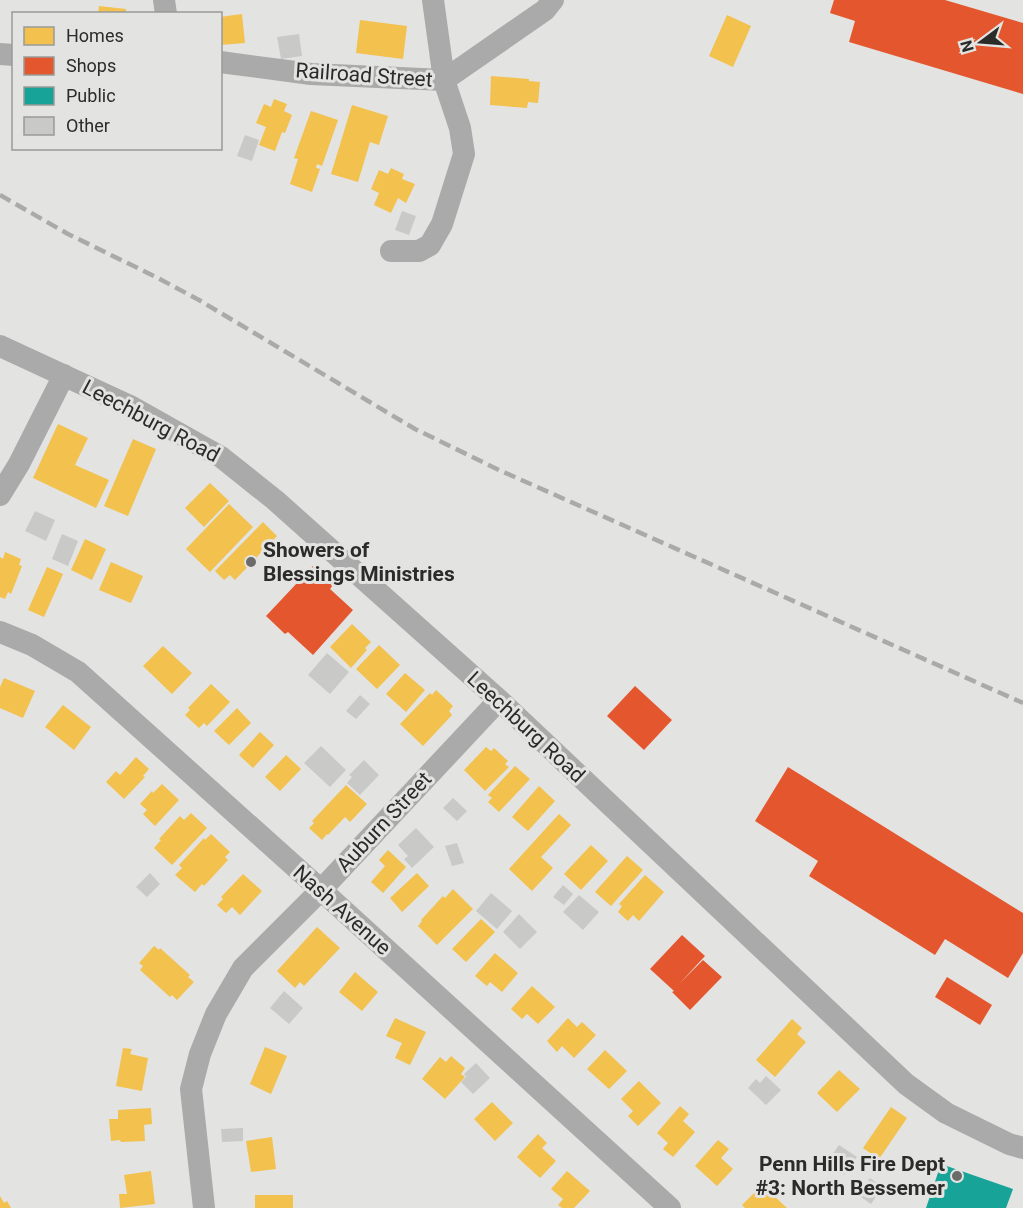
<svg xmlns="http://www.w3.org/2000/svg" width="1023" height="1208" font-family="Roboto,sans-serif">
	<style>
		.homes { fill: #f2c14e }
		.shops { fill: #e4572e }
		.public { fill: #17a398 }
		.building { fill: #c9cac8 }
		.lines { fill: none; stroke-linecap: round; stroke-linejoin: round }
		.minor { stroke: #aaa; stroke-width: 22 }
		.rail { stroke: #aaa; stroke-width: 4.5; stroke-dasharray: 12 6; stroke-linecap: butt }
		.poi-dot { fill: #6b6c6a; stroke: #e3e4e1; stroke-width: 2 }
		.labels { text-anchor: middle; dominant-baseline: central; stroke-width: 6; stroke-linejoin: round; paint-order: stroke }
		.street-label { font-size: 21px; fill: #2b2c2a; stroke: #e3e4e1 }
		.poi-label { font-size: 21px; font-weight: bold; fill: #2b2c2a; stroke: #e3e4e1; text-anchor: start }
	</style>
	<rect width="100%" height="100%" fill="#e3e3e2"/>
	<!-- homes -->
	<path class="homes" d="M99,6l27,3v5h-28z
		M242,14l3,29 -25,2v-28z
		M727,15l24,11 -18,41 -24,-11z
		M360,20l47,6 -4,33 -47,-6z
		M491,76l38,3v2l11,1 -2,21 -10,-1 -1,6 -37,-3z
		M274,99l13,5 -3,7 8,4 -7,18 -3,-1 -7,19 -16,-6 7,-18 -10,-4 8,-19 7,3z
		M352,105l36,11 -9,29 -9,-3 -12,40 -27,-8z
		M311,111l27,9 -16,46 -5,-2 -1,4 4,1 -8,23 -22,-8 8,-25 -4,-1z
		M391,168l13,6 -2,5 13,5 -9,19 -8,-5 -7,15 -17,-8 5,-12 -8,-4 8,-19 9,4z
		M58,424l30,14 -13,27 34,15 -13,28 -63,-30z
		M133,439l23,10 -28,67 -24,-10z
		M210,483l19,18 -25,26 -19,-19z
		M229,504l24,23 -43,45 -24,-23z
		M263,522l14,14 -42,44 -5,-5 -6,5 -9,-9z
		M85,539l21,10 -14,31 -21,-10z
		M5,552l16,7 -2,6 3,1 -11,28 -3,-2 -3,7 -5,-2v-40l3,2z
		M111,562l32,14 -12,27 -32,-13z
		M47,567l16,7 -19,43 -16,-7z
		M352,624l19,18 -6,6 2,2 -16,18 -21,-21z
		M379,645l21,20 -23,24 -21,-20z
		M163,646l29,27 -20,21 -29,-28z
		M405,673l20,17 -19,22 -20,-18z
		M4,678l31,13 -12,27 -23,-10v-21z
		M211,684l19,18 -23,24 -3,-3 -5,5 -14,-13 5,-5 -2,-2z
		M436,690l17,16 -4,5 3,4 -29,31 -23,-22 30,-31 2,2z
		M63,705l28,22 -17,23 -29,-23z
		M237,708l14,15 -22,22 -15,-14z
		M260,732l14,13 -21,23 -14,-13z
		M486,747l5,4 3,-3 14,13 -3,3 4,3 -24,24 -21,-21z
		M286,755l15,14 -21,22 -15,-14z
		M136,757l13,12 -6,7 2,1 -21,22 -18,-17 10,-11 4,4z
		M515,766l15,13 -31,33 -11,-10 4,-4 -4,-3z
		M162,784l17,16 -24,26 -12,-12 4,-4 -7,-6 12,-13 1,2z
		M346,785l21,19 -17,18 -5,-5 -17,18 -1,-1 -5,6 -13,-12 5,-5 -2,-2z
		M539,786l16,15 -27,30 -16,-14z
		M191,813l16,15 -35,37 -18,-17 7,-8 -2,-1 21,-23 4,4z
		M559,814l12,11 -30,32 12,11 -21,23 -23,-22z
		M211,834l19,18 -5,5 3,3 -24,26 -2,-2 -7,8 -20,-17 7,-7 -3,-3 25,-27 1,2z
		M591,845l17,16 -27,29 -17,-16z
		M388,850l18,17 -23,26 -12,-11 14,-16 -6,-6z
		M627,856l16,14 -32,36 -16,-14z
		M417,873l12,13 -27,26 -12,-14z
		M243,874l19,17 -22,24 -8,-8 -6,6 -9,-8 6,-6 -2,-2z
		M645,875l19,17 -25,29 -6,-6 -5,6 -10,-9 4,-6 -3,-2z
		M453,889l20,20 -36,36 -19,-19 4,-5 -1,-1 22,-24 2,2z
		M481,919l14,13 -29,30 -14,-13z
		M317,927l23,21 -36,38 -4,-4 -5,6 -18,-17z
		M154,946l5,4 1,-2 30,27 -2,2 6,5 -17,18 -5,-5 -2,2 -30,-27 3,-4 -4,-3z
		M495,953l23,20 -16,19 -12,-10 -3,4 -12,-10z
		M355,972l23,20 -16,19 -23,-19z
		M532,986l23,21 -17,17 -11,-10 -5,5 -11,-10z
		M395,1018l31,14 -16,33 -15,-7 7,-15 -16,-7z
		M568,1018l9,9 5,-5 14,13 -22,23 -12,-12 -5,6 -10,-11z
		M792,1019l10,9 -5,6 9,8 -31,35 -19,-17z
		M265,1047l22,9 -16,38 -21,-10z
		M123,1048l9,1 -2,5 18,4 -6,33 -26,-5z
		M605,1050l22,21 -18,18 -22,-20z
		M451,1056l14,12 -4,6 4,3 -20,22 -23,-20 18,-22 6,5z
		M839,1070l21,19 -23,23 -20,-19z
		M639,1081l22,22 -23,23 -10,-10 5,-5 -12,-12z
		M492,1102l21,21 -18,18 -21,-22z
		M680,1106l9,8 -6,7 12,11 -22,25 -10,-8 5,-6 -11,-10z
		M891,1107l16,11 -28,41 -16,-11z
		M151,1108l1,16 -8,1 1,16 -24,1 -1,-2 -9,1 -2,-22h9v-9z
		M538,1134l9,9 -5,5 14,13 -16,17 -23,-21z
		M272,1137l4,32 -25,3 -5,-31z
		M718,1140l11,9 -8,9 12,11 -16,17 -22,-20z
		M151,1171l4,33 -35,4 -1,-14h8l-3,-19z
		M567,1171l23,20 -16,17h-12l-4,-3 5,-6 -12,-10z
		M762,1185l25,23h-42l-3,-3z
		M255,1195h38v13h-38z
		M0,1196l4,7 3,-2 4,7h-11z"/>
	<!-- shops -->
	<path class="shops" d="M834,0h111l78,23v71l-174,-52 6,-21 -25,-8z
		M313,566l20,19 -3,4 23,21 -40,45 -25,-23 -3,2 -19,-18z
		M635,686l37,34 -28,30 -37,-34z
		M788,767l235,146v40l-15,25 -63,-39 -10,16 -126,-79 9,-15 -63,-40z
		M682,935l23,21 -25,27 23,-23 19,17 -32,33 -18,-18 2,-1 -24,-22z
		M947,977l45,28 -12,20 -45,-28z"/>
	<!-- public -->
	<path class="public" d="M941,1164l72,25 -7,19h-80z"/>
	<!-- building -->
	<path class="building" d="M299,34l3,22 -21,3 -4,-22z
		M245,135l14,5 -7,21 -15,-5z
		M402,211l14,5 -7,19 -14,-5z
		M35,511l20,9 -9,21 -21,-10z
		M62,534l16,7 -10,25 -16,-7z
		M327,653l22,19 -19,22 -22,-19z
		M360,695l10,9 -14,15 -10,-8z
		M321,746l25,24 -16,17 -26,-24z
		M364,760l15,15 -19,20 -13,-12 5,-6 -3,-2z
		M453,798l14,13 -10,10 -14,-13z
		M416,828l18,19 -22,21 -8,-9 4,-3 -10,-11z
		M457,843l7,20 -12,3 -7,-20z
		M150,873l10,11 -13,13 -11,-10z
		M563,885l10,9 -9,11 -11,-8z
		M491,893l21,18 -15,18 -21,-18z
		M579,895l20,17 -16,18 -20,-18z
		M519,914l18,18 -17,17 -17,-17z
		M284,991l19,17 -14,16 -19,-16z
		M476,1063l14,15 -17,16 -12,-12 5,-5 -2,-3z
		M766,1076l15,14 -15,15 -18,-17 8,-9 4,4z
		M243,1128v13l-21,1 -1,-13z
		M839,1145l18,12 -13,18 -17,-13z
		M870,1178l13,9 -12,17 -13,-9z"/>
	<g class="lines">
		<!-- minor -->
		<path class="minor" d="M164,0l2,14
			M0,54l14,1
			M220,62l91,12 133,6 101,-70 8,-10
			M391,251h28l11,-6 12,-21 22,-70 -4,-26 -16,-48 -11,-80
			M0,346l132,61 89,50 54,43 224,200 407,384 40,29 63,31 14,4
			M0,495l19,-31 45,-89
			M0,632l32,13 46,27 243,218 349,318
			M204,1208l-13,-119 9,-35 16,-40 27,-46 78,-78 178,-190"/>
		<!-- rail -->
		<path class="rail" d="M0,195l68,39 88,43 43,23 216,129 84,41 524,233"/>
	</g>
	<!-- markers -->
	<g class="poi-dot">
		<circle cx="251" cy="562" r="6"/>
		<circle cx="957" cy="1176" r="6"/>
	</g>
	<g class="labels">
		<!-- street labels -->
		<g class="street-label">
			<text transform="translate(364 75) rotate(4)">Railroad Street</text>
			<text transform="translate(151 421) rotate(28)">Leechburg Road</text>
			<text transform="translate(526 727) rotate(43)">Leechburg Road</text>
			<text transform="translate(384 822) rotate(-47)">Auburn Street</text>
			<text transform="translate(342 910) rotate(42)">Nash Avenue</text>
		</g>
		<!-- poi labels -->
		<g class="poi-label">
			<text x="263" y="550">Showers of<tspan x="263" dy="24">Blessings Ministries</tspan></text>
			<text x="945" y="1164" text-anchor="end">Penn Hills Fire Dept<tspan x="945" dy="24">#3: North Bessemer</tspan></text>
		</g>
	</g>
	<!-- legend -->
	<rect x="12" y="12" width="210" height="138" fill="#e3e4e1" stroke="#999a98" stroke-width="1.5"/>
	<rect x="24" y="27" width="30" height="18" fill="#f2c14e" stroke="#999a98" stroke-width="1.5"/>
	<text x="66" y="42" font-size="18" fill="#2b2c2a">Homes</text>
	<rect x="24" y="57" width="30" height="18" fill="#e4572e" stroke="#999a98" stroke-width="1.5"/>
	<text x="66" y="72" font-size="18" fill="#2b2c2a">Shops</text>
	<rect x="24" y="87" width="30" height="18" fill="#17a398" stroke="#999a98" stroke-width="1.5"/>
	<text x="66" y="102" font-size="18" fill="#2b2c2a">Public</text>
	<rect x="24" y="117" width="30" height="18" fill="#c9cac8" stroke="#999a98" stroke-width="1.5"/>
	<text x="66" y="132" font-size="18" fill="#2b2c2a">Other</text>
	<!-- north arrow -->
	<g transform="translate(981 42) rotate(254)" stroke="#e3e4e1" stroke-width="4.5" paint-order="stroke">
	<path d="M0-4.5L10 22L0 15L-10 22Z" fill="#2b2c2a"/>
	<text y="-9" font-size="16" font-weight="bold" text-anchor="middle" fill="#2b2c2a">N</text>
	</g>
</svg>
